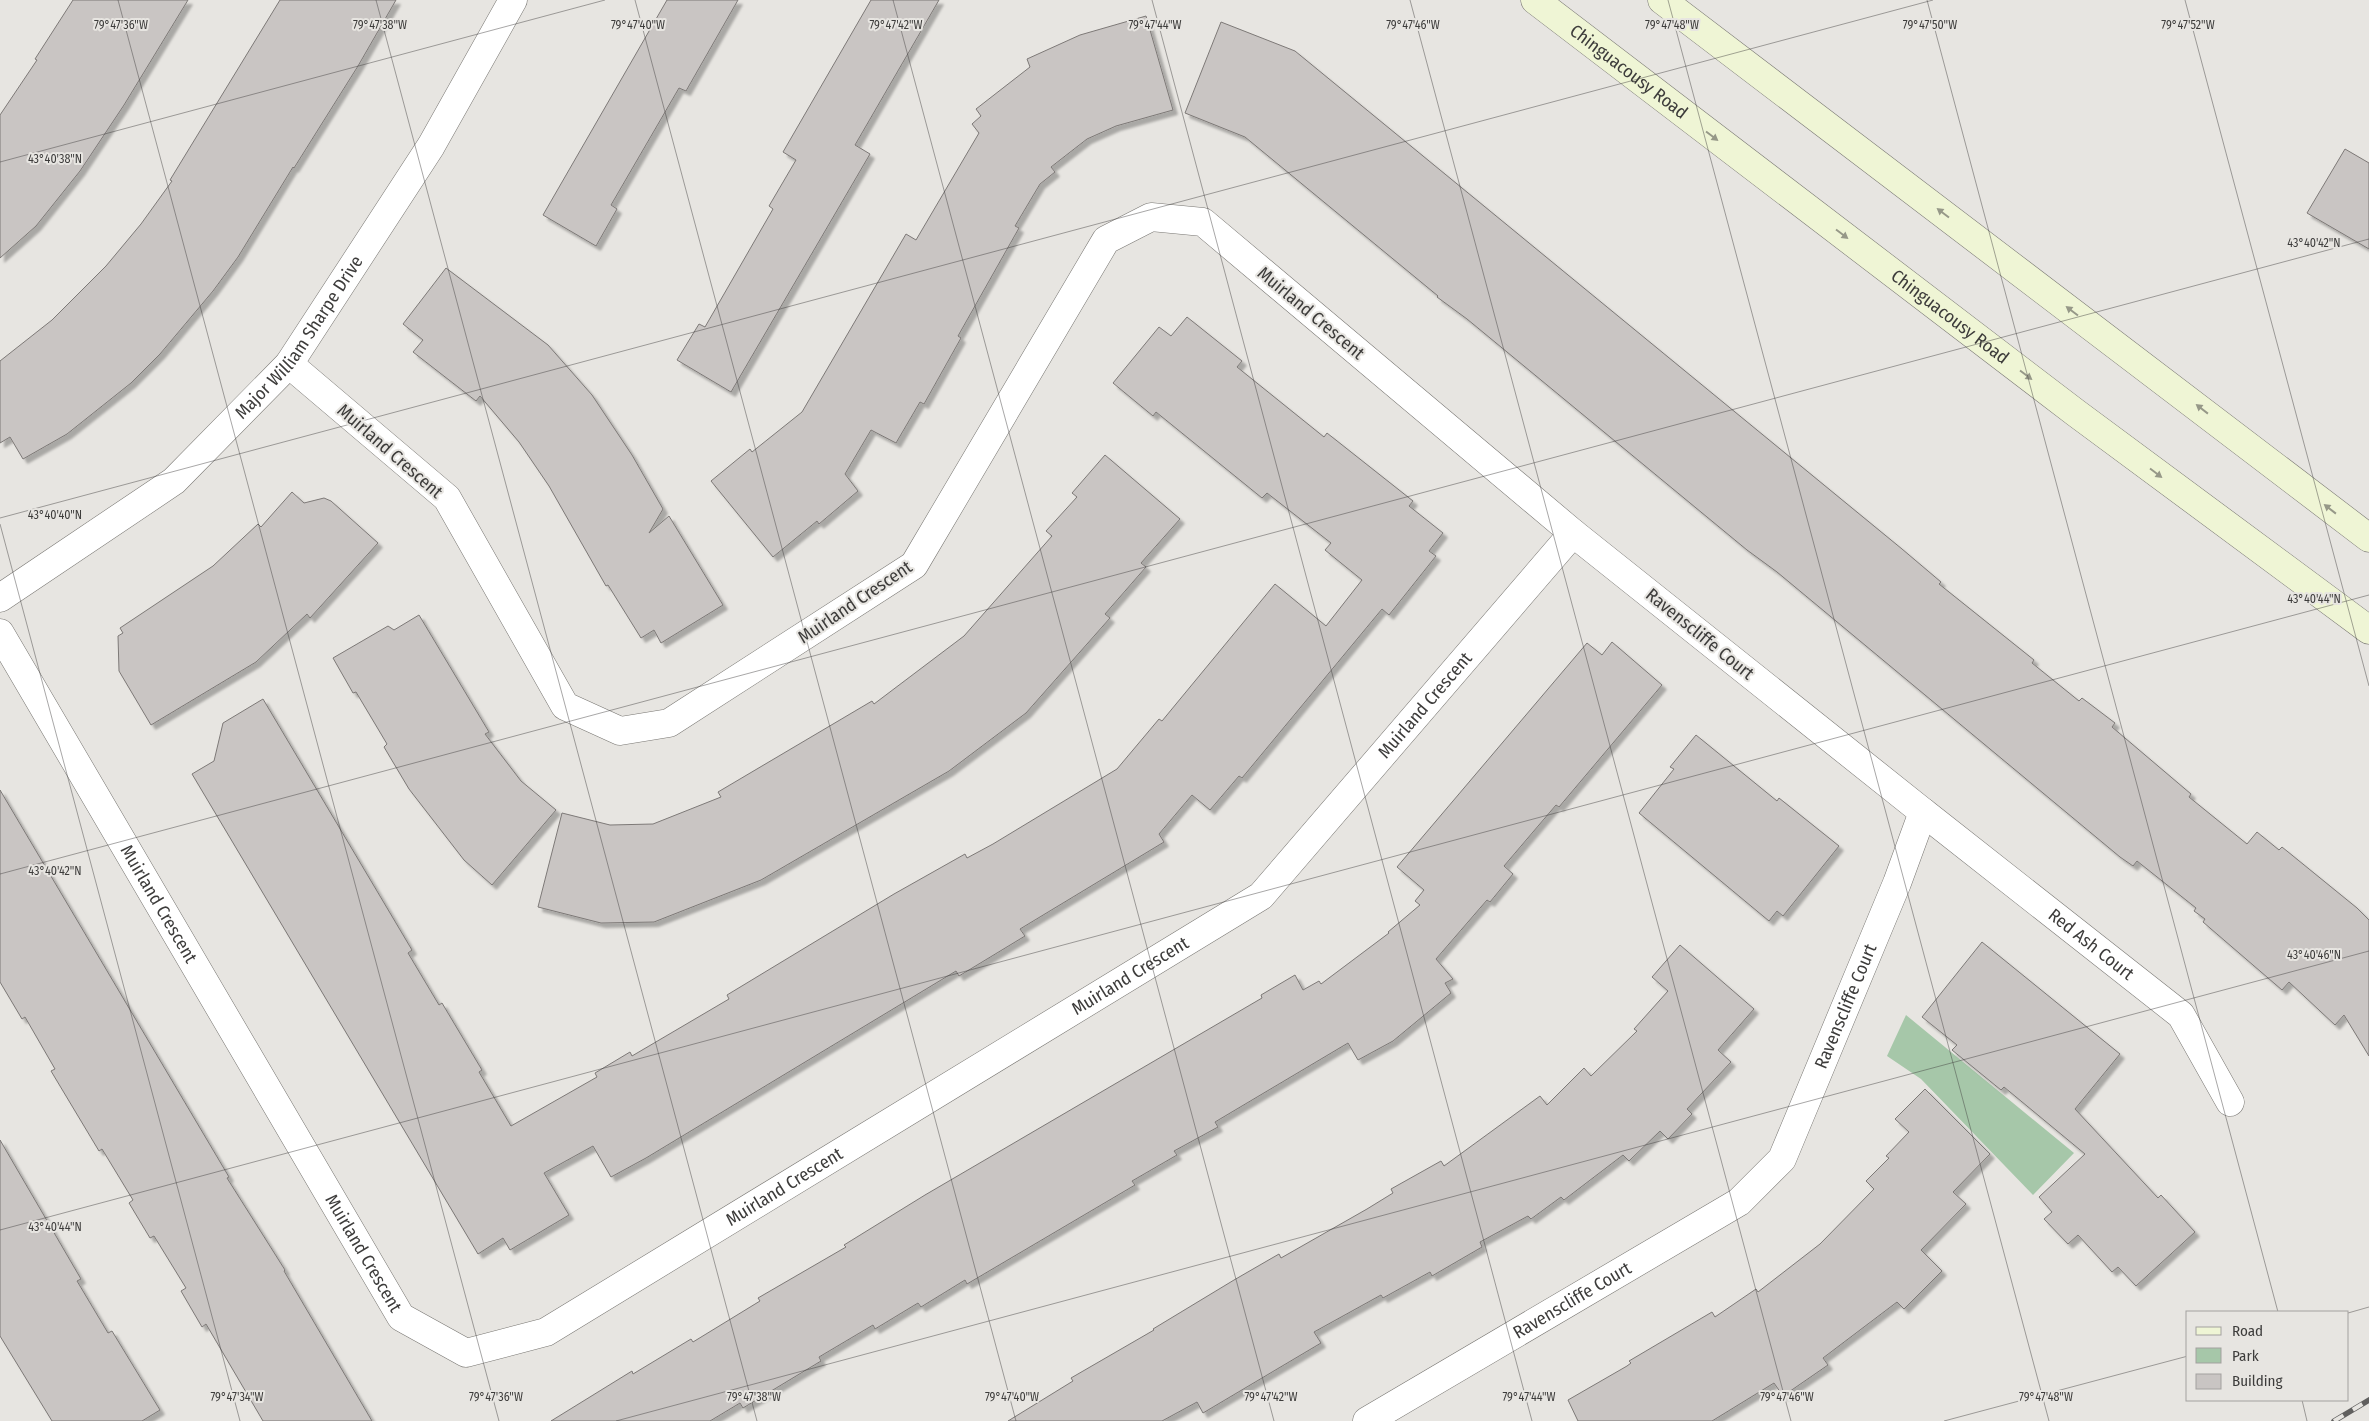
<svg xmlns="http://www.w3.org/2000/svg" width="2369" height="1421" font-family="'Fira Sans Condensed',sans-serif">
	<style>
		.green { fill: #a6c7a9 }
		.building { fill: #c9c5c3; stroke: #7d7977; filter: url(#shadow) }
		.lines { fill: none; stroke-linecap: round; stroke-linejoin: round }
		.minor-casing { stroke: #787672; stroke-width: 29 }
		.tertiary-casing { stroke: #787672; stroke-width: 29 }
		.secondary-casing { stroke: #787672; stroke-width: 29 }
		.minor { stroke: #fff; stroke-width: 28 }
		.tertiary { stroke: #fff; stroke-width: 28 }
		.secondary { stroke: #eff5d5; stroke-width: 28 }
		.rail-casing { stroke: #61605f; stroke-width: 5.5 }
		.rail { stroke: #e7e5e1; stroke-width: 4; stroke-dasharray: 11; stroke-linecap: butt }
		.oneway { fill: #969888 }
		.ticks { fill: none; stroke: #3d3c3b; stroke-width: 1; stroke-opacity: 0.45 }
		.labels { text-anchor: middle; dominant-baseline: central; stroke-width: 4; stroke-linejoin: round; paint-order: stroke }
		.street-label { font-size: 18px; fill: #3d3c3b; stroke: #e7e5e1 }
		.ticks-label { font-size: 12px; text-anchor: middle; fill: #3d3c3b; stroke: #e7e5e1; stroke-width: 4; stroke-linejoin: round; paint-order: stroke }
	</style>
	<defs>
		<filter id="shadow"><feDropShadow dx="4.5" dy="4.5" stdDeviation="1" flood-color="#0004"/></filter>
	</defs>
	<rect width="100%" height="100%" fill="#e7e5e1"/>
	<!-- green -->
	<path class="green" d="M1906,1015l168,138 -41,42 -112,-116 -34,-23z"/>
	<!-- building -->
	<path class="building" d="M73,0h115l-64,105 -44,66 -44,55 -36,32v-143l37,-55 -2,-1z
		M280,0h116l-38,66 -64,102 -1,-1 -55,90 -25,34 -53,63 -29,29 -64,51 -44,25 -13,-22 -10,6v-82l52,-41 54,-54 35,-42 31,-43 -2,-1z
		M667,0h71l-52,91 -7,-3 -68,117 6,4 -21,37 -53,-31z
		M871,0h68l-84,145 15,9 -139,238 -54,-32 22,-36 6,3 68,-118 -4,-3 27,-46 -13,-8z
		M1146,16l27,94 -57,16 -29,13 -36,28 4,5 -15,12 -25,42 4,2 -61,108 3,2 -37,66 -4,-2 -24,41 -25,-13 -26,44 13,17 -39,33 -2,-3 -44,36 -62,-76 39,-32 2,3 50,-40 104,-178 10,6 63,-107 -7,-9 9,-8 -5,-7 54,-42 -3,-8 53,-24z
		M1221,22l74,29 607,498 39,33 -2,2 95,76 -2,3 47,38 3,-3 33,25 -3,4 79,67 -2,3 58,47 10,-12 22,18 3,-3 75,61 12,12v136l-25,-41 -9,10 -46,-43 -7,8 -79,-68 2,-3 -11,-8 2,-3 -59,-47 -4,5 -13,-9 -343,-285 -30,-22 -280,-231 -30,-22 1,-1 -193,-159 -60,-24z
		M2345,149l24,14v86l-62,-36z
		M446,268l102,77 44,50 40,60 31,54 -14,24 20,-17 54,89 -62,38 -7,-13 -13,8 -33,-53 -2,1 -57,-100 -30,-44 -39,-46 -4,5 -63,-49 10,-12 -20,-16z
		M1187,317l55,44 -5,6 87,70 3,-4 86,68 -4,5 34,27 -14,18 7,5 -47,59 -7,-6 -140,169 -3,-2 -29,34 -18,-15 -33,39 5,8 -144,87 5,7 -66,40 -3,-5 -310,187 -35,19 -18,-31 -49,27 25,42 -59,35 -7,-12 -25,16 -286,-480 22,-13 9,-38 40,-24 149,251 -4,3 31,52 3,-2 40,67 -3,2 32,54 86,-49 -2,-4 35,-21 2,4 97,-57 -2,-4 167,-101 71,-40 2,4 26,-14 124,-75 42,-50 3,2 113,-137 51,42 36,-46 -37,-30 6,-7 -64,-50 -5,5 -106,-86 -3,4 -40,-33 46,-56 12,9z
		M1105,455l75,64 -39,44 5,4 -41,47 5,4 -84,95 -77,58 -188,109 -107,42 -53,1 -63,-16 24,-94 48,12 43,-1 68,-27 -3,-5 154,-91 2,3 90,-68 88,-100 -6,-5 31,-34 -5,-4z
		M292,492l12,11 20,-5 7,3 47,42 -68,75 -3,-4 -51,48 -105,63 -32,-54 -1,-35 5,-3 -3,-5 93,-62 45,-42 3,3z
		M419,615l70,117 -4,2 36,47 35,29 -64,75 -28,-25 -55,-71 -25,-42 3,-3 -31,-52 -3,1 -20,-35 55,-32 6,4z
		M1612,642l50,43 -103,122 -3,-2 -52,61 9,8 -23,28 -3,-2 -51,59 17,20 -8,4 6,10 -58,48 -35,19 -10,-17 -133,79 3,5 -44,24 3,4 -45,26 3,4 -168,99 -2,-4 -44,27 -3,-4 -43,26 -2,-4 -54,32 2,4 -78,47 -3,-5 -30,18h-159l81,-50 1,3 58,-35 2,3 67,-41 -2,-3 88,-51 -2,-2 81,-50 337,-197 -1,-3 34,-20 8,15 16,-9 2,3 68,-51 -1,-1 32,-27 -5,-4 9,-11 -27,-23 190,-224 15,12z
		M1696,735l81,66 2,-3 60,48 -56,70 -6,-5 -8,10 -130,-108 35,-44 -4,-2z
		M0,790l229,387 -2,1 58,92 -1,1 88,150h-109l-57,-97 -4,3 -21,-36 5,-3 -32,-52 -4,2 -21,-35 4,-3 -31,-51 -3,2 -48,-80 4,-2 -30,-52 -3,2 -22,-37z
		M1982,942l138,112 -45,55 83,89 3,-3 34,37 -59,54 -18,-19 -6,5 -34,-37 -10,9 -24,-25 8,-7 -13,-15 46,-43 -81,-67 -3,3 -49,-40 5,-5 -35,-28z
		M1680,945l74,64 -36,41 13,12 -44,47 5,5 -24,25 -8,-8 -31,30 -6,-6 -59,45 -3,-3 -30,22 -3,-3 -48,26 2,5 -50,29 -2,-4 -47,26 -2,-3 -67,37 7,11 -118,70 -6,-11 -35,19h-154l65,-40 -2,-3 83,-48 -1,-1 81,-49 45,-26 2,4 86,-49 26,-16 -2,-4 50,-28 3,5 96,-70 7,9 37,-37 7,8 46,-45 -3,-2 34,-38 -16,-14z
		M1925,1089l65,65 -37,38 13,12 -45,46 21,21 -38,38 -7,-7 -74,56 5,7 -45,31 -9,-13 -62,38h-134l-10,-21 59,-34 4,-3 -2,-2 83,-49 3,5 41,-28 2,3 62,-48 54,-55 -8,-8 23,-23 -3,-2 23,-24 -14,-13z
		M0,1140l81,139 -4,2 31,52 4,-2 48,79 -18,11h-90l-52,-85z"/>
	<g class="lines">
		<defs>
			<g id="minor">
				<path id="s1" d="M0,633l401,684 65,36 80,-21 715,-436 312,-363 -370,-311 -52,-5 -45,23 -192,325 -245,158 -49,8 -55,-25 -118,-208 -158,-134"/>
				<path id="s2" d="M1923,812l258,203 49,87"/>
				<path id="s3" d="M1367,1421l372,-219 43,-43 115,-276 26,-71 -350,-279"/>
			</g>
			<g id="tertiary">
				<path id="s4" d="M0,598l174,-117 115,-117 142,-218 82,-146"/>
			</g>
			<g id="secondary">
				<path id="s5" d="M1535,0l541,413 293,217"/>
				<path d="M1662,0l707,538"/>
			</g>
		</defs>
		<!-- minor casing -->
		<use href="#minor" class="minor-casing"/>
		<!-- tertiary casing -->
		<use href="#tertiary" class="tertiary-casing"/>
		<!-- secondary casing -->
		<use href="#secondary" class="secondary-casing"/>
		<!-- minor -->
		<use href="#minor" class="minor"/>
		<!-- tertiary -->
		<use href="#tertiary" class="tertiary"/>
		<!-- secondary -->
		<use href="#secondary" class="secondary"/>
		<defs>
			<path id="rail" d="M2334,1421l35,-21"/>
		</defs>
		<!-- rail casing -->
		<use href="#rail" class="rail-casing"/>
		<!-- rail -->
		<use href="#rail" class="rail"/>
	</g>
	<!-- one-way arrows -->
	<defs><path id="oneway-solid" d="M-6-.8H1V-3.2L6.5 0L1 3.2V.8H-6Z" transform="scale(1.25)"/></defs>
	<g class="oneway">
		<use href="#oneway-solid" transform="translate(1712 136) rotate(37)"/>
		<use href="#oneway-solid" transform="translate(1943 213) rotate(-143)"/>
		<use href="#oneway-solid" transform="translate(1842 234) rotate(37)"/>
		<use href="#oneway-solid" transform="translate(2072 311) rotate(-143)"/>
		<use href="#oneway-solid" transform="translate(2026 375) rotate(37)"/>
		<use href="#oneway-solid" transform="translate(2202 409) rotate(-142)"/>
		<use href="#oneway-solid" transform="translate(2156 473) rotate(37)"/>
		<use href="#oneway-solid" transform="translate(2330 509) rotate(-142)"/>
	</g>
	<!-- ticks -->
	<path class="ticks" d="M118,0l381,1421M376,0l381,1421M635,0l381,1421M893,0l381,1421M1152,0l380,1421M1410,0l381,1421M1668,0l381,1421M1927,0l351,1312M2185,0l184,686M0,162l605,-162M0,518l1933,-518M0,524l240,897M0,874l2369,-635M0,1230l2369,-635M2348,1313l21,-6M2302,1400l5,21M616,1421l1753,-470M1944,1421l244,-65"/>
	<g class="labels">
		<!-- street labels -->
		<g class="street-label">
			<text stroke="none"><textPath href="#s5" startOffset="118">Chinguacousy Road</textPath></text>
			<text transform="translate(1311 313) rotate(40)">Muirland Crescent</text>
			<text stroke="none"><textPath href="#s5" startOffset="522">Chinguacousy Road</textPath></text>
			<text stroke="none"><textPath href="#s4" startOffset="401">Major William Sharpe Drive</textPath></text>
			<text transform="translate(390 451) rotate(41)">Muirland Crescent</text>
			<text transform="translate(855 602) rotate(-34)">Muirland Crescent</text>
			<text transform="translate(1700 634) rotate(39)">Ravenscliffe Court</text>
			<text stroke="none"><textPath href="#s1" startOffset="2039">Muirland Crescent</textPath></text>
			<text stroke="none"><textPath href="#s1" startOffset="314">Muirland Crescent</textPath></text>
			<text stroke="none"><textPath href="#s2" startOffset="214">Red Ash Court</textPath></text>
			<text stroke="none"><textPath href="#s1" startOffset="1634">Muirland Crescent</textPath></text>
			<text stroke="none"><textPath href="#s3" startOffset="658">Ravenscliffe Court</textPath></text>
			<text stroke="none"><textPath href="#s1" startOffset="1229">Muirland Crescent</textPath></text>
			<text stroke="none"><textPath href="#s1" startOffset="719">Muirland Crescent</textPath></text>
			<text stroke="none"><textPath href="#s3" startOffset="238">Ravenscliffe Court</textPath></text>
		</g>
	</g>
	<g class="ticks-label">
		<text x="121" y="29">79°47'36"W</text>
		<text x="380" y="29">79°47'38"W</text>
		<text x="638" y="29">79°47'40"W</text>
		<text x="896" y="29">79°47'42"W</text>
		<text x="1155" y="29">79°47'44"W</text>
		<text x="1413" y="29">79°47'46"W</text>
		<text x="1672" y="29">79°47'48"W</text>
		<text x="1930" y="29">79°47'50"W</text>
		<text x="2188" y="29">79°47'52"W</text>
		<text x="55" y="163">43°40'38"N</text>
		<text x="2314" y="247">43°40'42"N</text>
		<text x="55" y="519">43°40'40"N</text>
		<text x="2314" y="603">43°40'44"N</text>
		<text x="55" y="875">43°40'42"N</text>
		<text x="2314" y="959">43°40'46"N</text>
		<text x="55" y="1231">43°40'44"N</text>
		<text x="237" y="1401">79°47'34"W</text>
		<text x="496" y="1401">79°47'36"W</text>
		<text x="754" y="1401">79°47'38"W</text>
		<text x="1012" y="1401">79°47'40"W</text>
		<text x="1271" y="1401">79°47'42"W</text>
		<text x="1529" y="1401">79°47'44"W</text>
		<text x="1787" y="1401">79°47'46"W</text>
		<text x="2046" y="1401">79°47'48"W</text>
	</g>
	<!-- legend -->
	<rect x="2186" y="1311" width="162" height="90" fill="#e7e5e1" stroke="#a3a19f"/>
	<rect x="2196" y="1327" width="25" height="8" fill="#eff5d5" stroke="#a3a19f"/>
	<text x="2232" y="1336" font-size="15" fill="#3d3c3b">Road</text>
	<rect x="2196" y="1348" width="25" height="15" fill="#a6c7a9" stroke="#a3a19f"/>
	<text x="2232" y="1361" font-size="15" fill="#3d3c3b">Park</text>
	<rect x="2196" y="1374" width="25" height="15" fill="#c9c5c3" stroke="#a3a19f"/>
	<text x="2232" y="1386" font-size="15" fill="#3d3c3b">Building</text>
</svg>
